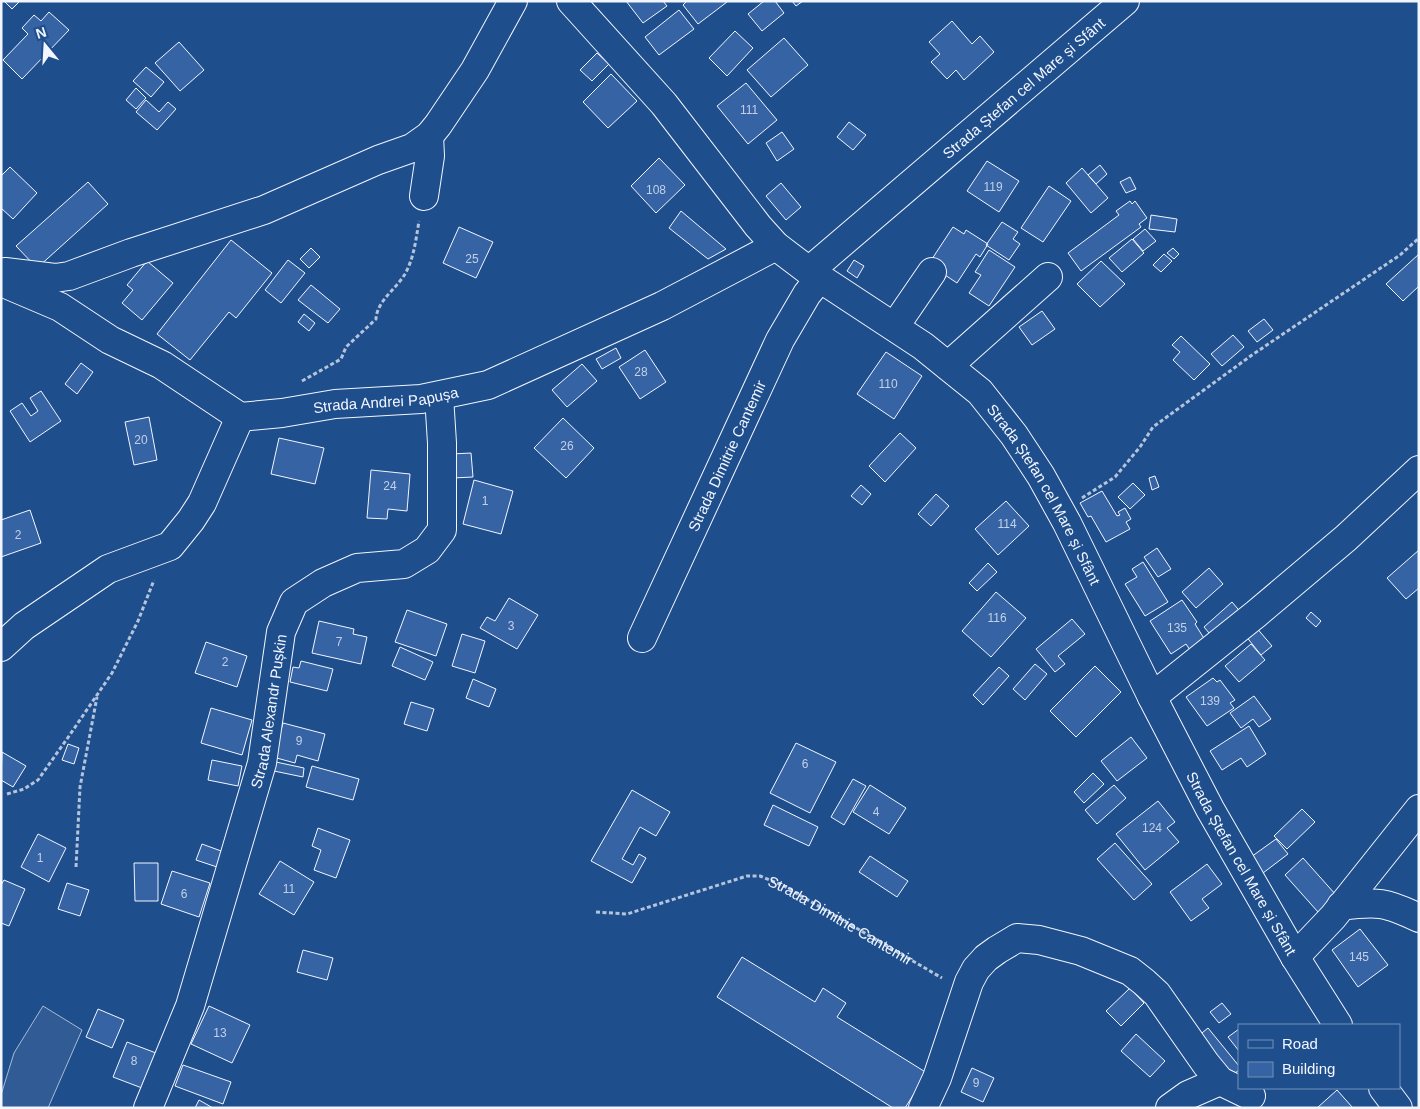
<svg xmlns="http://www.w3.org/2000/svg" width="1420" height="1109" font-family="Helvetica,sans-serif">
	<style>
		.built { fill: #305b95; stroke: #a8bbd7 }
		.building { fill: #3563a3; stroke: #f2f6ff }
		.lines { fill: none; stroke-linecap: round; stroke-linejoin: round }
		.minor-casing { stroke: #f2f6ff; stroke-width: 30 }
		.major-casing { stroke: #f2f6ff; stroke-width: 30 }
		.path { stroke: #b3c4dc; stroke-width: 3; stroke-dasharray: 4 2.5; stroke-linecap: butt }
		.minor { stroke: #1f4e8c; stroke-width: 28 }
		.major { stroke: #1f4e8c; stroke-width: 28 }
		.labels { text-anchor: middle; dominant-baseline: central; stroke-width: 4; stroke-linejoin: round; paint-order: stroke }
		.number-label { font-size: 12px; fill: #c3d1e8 }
		.street-label { font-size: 15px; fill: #f2f6ff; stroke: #1f4e8c }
	</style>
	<rect width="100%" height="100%" fill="#1f4e8c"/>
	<!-- built -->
	<path class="built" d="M43,1006l39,24 -34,78h-47v-13l13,-42z"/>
	<!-- building -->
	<path class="building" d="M4,1h14l1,1 -7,7z
		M626,1h37l4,5 -24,17z
		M687,1h39l1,1 -29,22 -15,-19z
		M764,1h11l9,12 -22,18 -14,-17z
		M792,1h11l-7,5z
		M679,10l15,19 -35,26 -14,-18z
		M49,12l20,18 -47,49 -19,-19 25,-26 -6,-6 12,-13 7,6z
		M952,21l20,23 8,-8 14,16 -30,28 -8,-10 -9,9 -16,-17 9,-8 -11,-12z
		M735,31l18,17 -26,28 -18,-18z
		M784,38l24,27 -37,32 -24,-27z
		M179,42l25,28 -24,21 -25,-28z
		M597,53l12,11 -17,17 -12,-11z
		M146,67l18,15 -13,15 -18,-16z
		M611,74l26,27 -29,27 -25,-26z
		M746,83l31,37 -29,24 -31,-38z
		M136,88l10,10 -10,11 -10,-9z
		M146,100l13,12 9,-10 8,7 -19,21 -21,-18z
		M849,122l17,13 -13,15 -16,-13z
		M782,132l12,17 -17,12 -11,-18z
		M659,158l26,27 -29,28 -25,-27z
		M987,161l32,20 -20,31 -32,-21z
		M1100,165l7,9 -11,10 -8,-9z
		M10,167l27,26 -24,26 -12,-11v-32z
		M1082,168l26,30 -17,15 -25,-30z
		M1130,177l6,12 -10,4 -6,-11z
		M88,182l20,22 -71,64 -21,-22z
		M781,183l20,24 -15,13 -20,-24z
		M1049,186l22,15 -28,41 -22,-14z
		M1130,201l2,3 3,-3 12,17 -8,6 2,3 -60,44 -13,-18 51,-38 -3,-4z
		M681,211l45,38 -18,10 -39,-31z
		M1151,215l26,4 -2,13 -26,-3z
		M1002,222l16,10 -5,7 7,5 -11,16 -23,-15z
		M459,227l34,15 -17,36 -33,-15z
		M953,227l11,7 2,-4 22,14 -8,13 -4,-3 -19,29 -18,-12 -9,-9z
		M1145,229l11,12 -13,10 -10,-12z
		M1132,239l12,14 -22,19 -13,-14z
		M231,240l41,33 -36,45 -7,-6 -39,48 -33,-26z
		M311,248l9,9 -11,11 -9,-9z
		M1173,248l6,6 -5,5 -7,-6z
		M989,250l26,17 -26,39 -20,-13 12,-18 -6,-3z
		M1164,254l8,7 -11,11 -8,-7z
		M1419,254v32l-16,15 -17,-17z
		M288,260l17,13 -24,30 -16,-13z
		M854,260l10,6 -7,12 -10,-7z
		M147,261l26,22 -31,37 -20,-17 11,-13 -6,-5z
		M1101,261l24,23 -25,23 -23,-23z
		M311,285l29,24 -12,14 -30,-23z
		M1042,311l13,18 -23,16 -13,-18z
		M304,314l11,9 -6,8 -11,-9z
		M1264,319l9,11 -16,12 -9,-11z
		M1233,335l11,12 -22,19 -11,-12z
		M1181,336l29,28 -16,16 -21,-20 7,-8 -8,-7z
		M616,348l5,10 -19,11 -6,-10z
		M645,350l21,32 -26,17 -21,-32z
		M886,352l36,24 -28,43 -37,-25z
		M81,363l12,9 -16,22 -12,-10z
		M582,364l15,17 -30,26 -15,-17z
		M41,391l20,30 -31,21 -20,-31 12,-8 9,13 7,-5 -8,-13z
		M149,417l8,43 -23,5 -9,-43z
		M563,418l31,30 -28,30 -32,-30z
		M900,433l16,15 -31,34 -16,-16z
		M279,438l45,10 -9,36 -44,-10z
		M471,453l2,24 -20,1 -2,-24z
		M371,470l39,4 -3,37 -19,-2 -1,10 -20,-1z
		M1155,476l4,11 -7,3 -3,-12z
		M474,480l39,11 -12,43 -38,-10z
		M1133,483l12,12 -15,14 -12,-12z
		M861,485l10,9 -9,11 -11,-9z
		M1102,491l15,25 3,-1 -2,-3 7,-4 6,11 -5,3 4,7 -24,13 -15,-26 -3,1 -8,-14z
		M936,494l13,12 -18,20 -13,-12z
		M1006,501l23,25 -31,29 -23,-26z
		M30,510l11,33 -40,14v-37z
		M1157,548l14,21 -13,8 -14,-20z
		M1419,550v38l-13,11 -19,-21z
		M1143,562l25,40 -23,14 -20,-32 12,-7 -5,-8z
		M988,563l9,9 -20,19 -8,-8z
		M1209,568l14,16 -27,24 -14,-16z
		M996,592l30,26 -35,39 -29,-26z
		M509,598l29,17 -21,34 -37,-21 7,-11 8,4z
		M1182,600l15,22 -2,2 10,16 -15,10 -4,-6 -15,10 -21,-33z
		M1232,602l11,13 -28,25 -11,-13z
		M407,610l40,14 -11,32 -41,-14z
		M1311,612l10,9 -5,6 -10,-9z
		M1072,619l13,15 -27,22 7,8 -10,8 -19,-23z
		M319,621l35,8 -1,5 14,3 -6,27 -49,-11z
		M1255,626l17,20 -11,9 -16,-20z
		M462,634l23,7 -10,32 -23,-7z
		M206,642l41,14 -10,31 -42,-14z
		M1251,644l14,16 -26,22 -14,-16z
		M400,647l33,15 -8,18 -33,-14z
		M301,661l32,8 -6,22 -37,-9 3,-15 6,1z
		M1035,664l12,10 -22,26 -12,-11z
		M1095,666l26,26 -45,45 -26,-26z
		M999,667l10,9 -26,29 -10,-10z
		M1213,678l4,4 3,-2 15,20 -5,3 4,5 -27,18 -21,-29z
		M473,679l23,10 -7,18 -23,-9z
		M1254,696l17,23 -12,8 -6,-8 -12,9 -11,-15z
		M411,702l23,7 -7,22 -23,-7z
		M211,708l41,12 -10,35 -41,-12z
		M283,723l42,11 -7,27 -21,-6 -2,8 -22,-6z
		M1249,726l17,28 -19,13 -6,-9 -19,12 -12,-19z
		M1131,737l16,21 -30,23 -16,-20z
		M796,743l40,19 -26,51 -40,-20z
		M68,744l11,4 -5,16 -12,-4z
		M2,752l24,14 -13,21 -12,-7z
		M212,760l30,6 -4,20 -30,-6z
		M276,762l28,6 -1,9 -29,-6z
		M312,766l47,13 -6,21 -47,-13z
		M1093,773l11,11 -20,19 -10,-11z
		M853,779l13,7 -22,39 -13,-8z
		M870,785l36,23 -17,26 -36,-22z
		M1114,785l12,13 -29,26 -12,-14z
		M632,790l38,22 -14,24 -16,-9 -18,32 11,6 6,-11 7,4 -14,25 -41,-22z
		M1158,801l17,21 -8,6 12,14 -34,28 -29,-36z
		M773,805l45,22 -9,19 -45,-21z
		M1302,809l13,13 -28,27 -13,-13z
		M318,828l32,12 -14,38 -22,-8 7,-20 -9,-4z
		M38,834l28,14 -17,34 -28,-15z
		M1276,839l12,15 -25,19 -12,-16z
		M1115,843l37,41 -18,16 -37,-41z
		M202,844l30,11 -6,15 -30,-10z
		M870,856l38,25 -11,16 -38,-25z
		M1303,858l33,37 -18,17 -33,-37z
		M280,861l34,21 -20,33 -35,-21z
		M134,863h24v38h-23z
		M1207,864l15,20 -20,15 7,9 -18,13 -21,-29z
		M172,871l38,12 -11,34 -38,-13z
		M4,880l21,9 -16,37 -8,-3v-38z
		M67,883l22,7 -9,26 -22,-7z
		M1360,929l28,36 -30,22 -26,-37z
		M303,950l30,8 -6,22 -30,-8z
		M742,957l73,45 8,-14 23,15 -9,14 90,56 -22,35h-12l-176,-111z
		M1130,988l14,15 -23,23 -15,-15z
		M1222,1003l9,11 -12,9 -9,-11z
		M209,1006l41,19 -18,38 -41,-19z
		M98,1009l26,11 -12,28 -26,-11z
		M1208,1028l31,38v4l-9,7 -33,-40z
		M1239,1029v22l-11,-14z
		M1136,1034l29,27 -15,16 -29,-26z
		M127,1042l29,11 -14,35 -29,-11z
		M183,1065l48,17 -8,22 -48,-18z
		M972,1068l22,10 -11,24 -22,-10z
		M1337,1090l16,18h-36z
		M199,1100l14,8h-18z"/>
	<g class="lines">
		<defs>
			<g id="minor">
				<path d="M424,196l6,-40 -1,-20"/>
				<path id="s2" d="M809,271l316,-270"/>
				<path d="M5,272l50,6 14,-2 62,-23 133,-43 114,-50 34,-12 17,-12 9,-11 37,-55 38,-69"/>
				<path id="s3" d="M1,279l5,5 54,23 50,33 52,25 78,52 42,-4 53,-9 86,-5 67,-14 174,-79 114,-60"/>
				<path d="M895,326l37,-54"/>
				<path d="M948,366l100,-89"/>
				<path id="s4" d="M642,638l138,-298 27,-46 13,-16"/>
				<path d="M1,647l23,-21 84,-57 62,-23 21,-26 11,-17 38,-86"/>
				<path d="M1152,697l104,-83 90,-76 73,-68"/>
				<path d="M1341,906c36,-5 45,-4 78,12"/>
				<path d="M1295,957l38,-40 86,-108"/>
				<path id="s5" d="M148,1108l42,-102 72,-243 19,-131 13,-30 29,-19 34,-15 47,-4 23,-14 15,-20v-87l-3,-47"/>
				<path d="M923,1108l14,-30 32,-96 7,-13 10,-11 11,-8 20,-12 22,2 42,11 49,20 14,11 13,12 49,70 14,17 31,15"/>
				<path d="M1170,1108l18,-13 32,-14"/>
			</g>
			<g id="major">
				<path id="s6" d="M571,1l93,103 94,122 18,20 33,25 114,75 57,46 34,43 27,41 26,47 85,174 58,112 85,148 43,68"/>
				<path d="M1383,1088l15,20"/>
			</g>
		</defs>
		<!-- minor casing -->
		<use href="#minor" class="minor-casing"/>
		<!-- major casing -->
		<use href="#major" class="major-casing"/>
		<!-- path -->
		<g class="path">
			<path d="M302,381l39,-22 5,-12 30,-28c1,-18 20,-30 29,-45 9,-16 11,-35 14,-53"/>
			<path d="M1082,498l33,-21 25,-30 13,-20 99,-72 148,-100 19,-17"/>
			<path d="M7,794l17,-5 14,-9 31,-44 43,-63 26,-52 16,-41"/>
			<path d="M76,867l4,-80 17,-90"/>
			<path id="s1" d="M596,912l31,2 120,-38h13l24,10 158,92"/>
		</g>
		<!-- minor -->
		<use href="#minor" class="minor"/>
		<!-- major -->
		<use href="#major" class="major"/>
	</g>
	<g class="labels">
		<!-- number labels -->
		<g class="number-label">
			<text x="749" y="110">111</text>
			<text x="993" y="187">119</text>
			<text x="656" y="190">108</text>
			<text x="472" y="259">25</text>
			<text x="641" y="372">28</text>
			<text x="888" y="384">110</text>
			<text x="141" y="440">20</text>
			<text x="567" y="446">26</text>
			<text x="390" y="486">24</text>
			<text x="485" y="501">1</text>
			<text x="1007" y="524">114</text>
			<text x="18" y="535">2</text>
			<text x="997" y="618">116</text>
			<text x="511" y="626">3</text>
			<text x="1177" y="628">135</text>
			<text x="339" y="642">7</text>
			<text x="225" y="662">2</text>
			<text x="1210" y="701">139</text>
			<text x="299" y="741">9</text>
			<text x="805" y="764">6</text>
			<text x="876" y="812">4</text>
			<text x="1152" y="828">124</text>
			<text x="40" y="858">1</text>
			<text x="289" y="889">11</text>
			<text x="184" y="894">6</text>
			<text x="1359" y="957">145</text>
			<text x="220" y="1033">13</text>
			<text x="134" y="1061">8</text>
			<text x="976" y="1083">9</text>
		</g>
		<!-- street labels -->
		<g class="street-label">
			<text stroke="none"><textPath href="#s2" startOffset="282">Strada Ștefan cel Mare și Sfânt</textPath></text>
			<text stroke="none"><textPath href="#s3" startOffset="424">Strada Andrei Papușa</textPath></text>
			<text stroke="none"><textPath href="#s4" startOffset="201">Strada Dimitrie Cantemir</textPath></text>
			<text stroke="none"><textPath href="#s6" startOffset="692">Strada Ștefan cel Mare și Sfânt</textPath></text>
			<text stroke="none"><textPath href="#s5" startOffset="416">Strada Alexandr Pușkin</textPath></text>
			<text stroke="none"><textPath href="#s6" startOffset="1111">Strada Ștefan cel Mare și Sfânt</textPath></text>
			<text stroke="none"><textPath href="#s1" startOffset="262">Strada Dimitrie Cantemir</textPath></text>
		</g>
	</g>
	<!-- border -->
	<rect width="1420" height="1109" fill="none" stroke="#f2f6ff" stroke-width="5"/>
	<!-- legend -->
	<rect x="1238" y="1024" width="162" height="65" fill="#1f4e8c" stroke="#7391ba"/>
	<rect x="1248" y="1040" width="25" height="8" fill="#1f4e8c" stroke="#7391ba"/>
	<text x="1282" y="1049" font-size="15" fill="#f2f6ff">Road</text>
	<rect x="1248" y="1062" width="25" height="15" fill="#3563a3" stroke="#7391ba"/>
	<text x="1282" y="1074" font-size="15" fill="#f2f6ff">Building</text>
	<!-- north arrow -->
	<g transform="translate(45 45) rotate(342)" stroke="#1f4e8c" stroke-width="4" paint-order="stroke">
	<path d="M0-4L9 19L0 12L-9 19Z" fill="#f2f6ff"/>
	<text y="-8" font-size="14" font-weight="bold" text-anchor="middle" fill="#f2f6ff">N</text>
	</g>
</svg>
